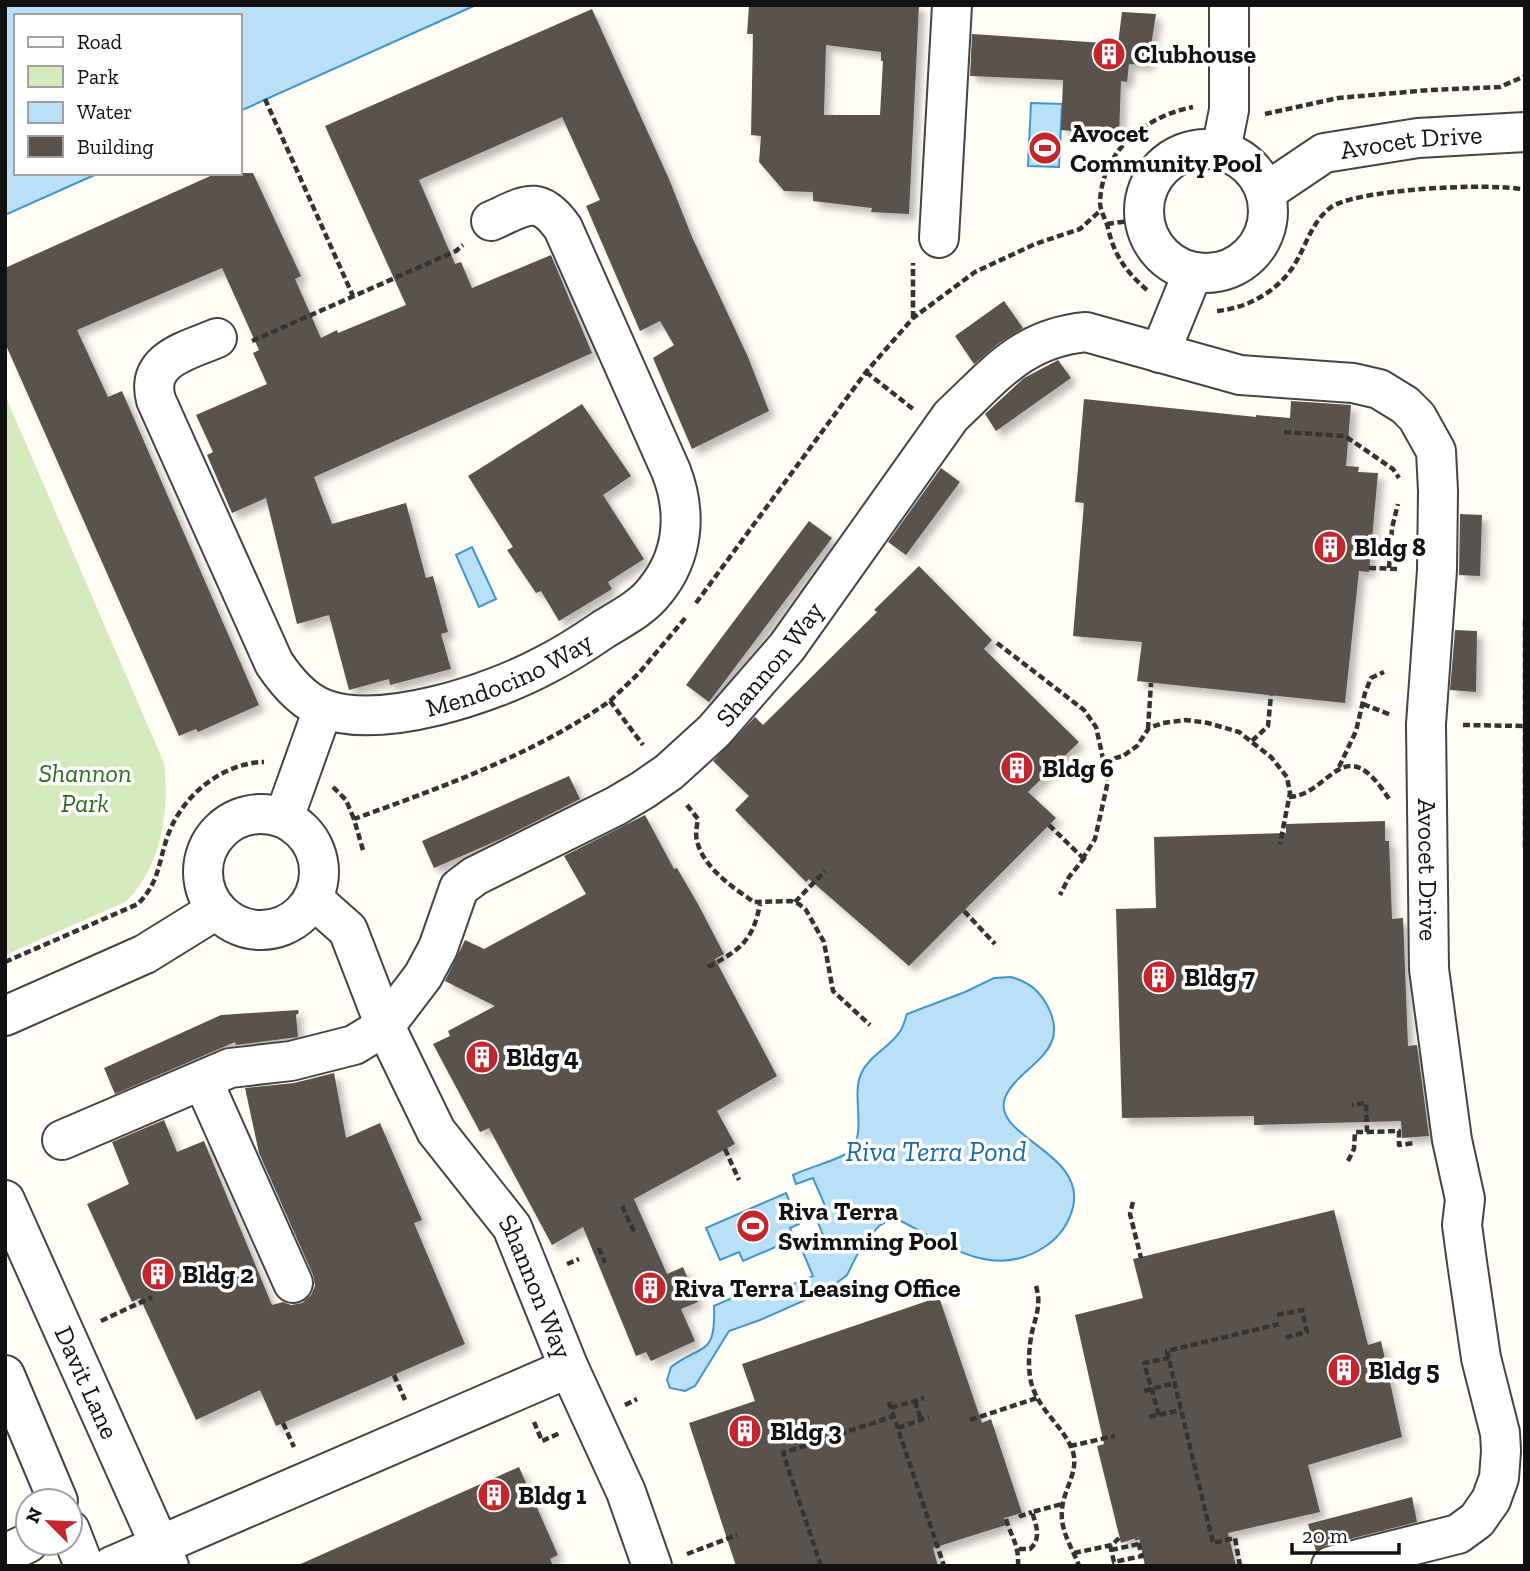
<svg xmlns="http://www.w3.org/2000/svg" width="1530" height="1571" font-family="'Zilla Slab',serif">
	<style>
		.green { fill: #d5ebbd }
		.water { fill: #b9e0f7; stroke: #3f96cf; stroke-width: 2 }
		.building { fill: #5a524d; fill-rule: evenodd; filter: url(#shadow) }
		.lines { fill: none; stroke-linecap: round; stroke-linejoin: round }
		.minor-casing { stroke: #444; stroke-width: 42 }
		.path { stroke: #333; stroke-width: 4.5; stroke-dasharray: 7 3.5; stroke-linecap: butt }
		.minor { stroke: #fff; stroke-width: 38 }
		.labels { text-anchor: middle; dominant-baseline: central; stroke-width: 7; stroke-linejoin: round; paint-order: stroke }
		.poi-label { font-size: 26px; font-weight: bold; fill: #111; stroke: #fff; text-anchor: start }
		.street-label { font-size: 26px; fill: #111; stroke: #fff }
		.park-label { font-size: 26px; font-style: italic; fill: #2f6b1f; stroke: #fff }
		.water-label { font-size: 28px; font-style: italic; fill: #1768a6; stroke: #fff }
	</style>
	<defs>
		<filter id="shadow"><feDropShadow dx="6" dy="6" stdDeviation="3.5" flood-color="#0004"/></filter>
	</defs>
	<rect width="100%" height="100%" fill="#fffdf5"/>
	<!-- green -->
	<path class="green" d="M5,395l159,368c6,46 -3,106 -39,139l-120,53z"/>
	<!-- water -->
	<path class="water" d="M5,5h471l-236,106v-95h-224v157h83l-94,42z
		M1031,103l31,1 -3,63 -31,-1z
		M472,547l24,52 -17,8 -23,-52z
		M1011,977c17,5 27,12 36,28 27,49 -30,61 -42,93 -14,39 81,54 68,109 -4,16 -14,30 -27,39 -53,36 -99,-2 -147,-26l-8,-1 -12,7 -17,19 -15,30 -21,16 -66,29 -31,11 -34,55 -10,5 -15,-3 -3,-8 4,-13c32,-24 45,-10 43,-61l52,-23 4,11 43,-18 -11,-26 23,-10 -8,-20 12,-5 -16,-37 -17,6 -3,-9c17,-8 35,-12 51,-20 27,-14 6,-57 17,-81 8,-19 30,-27 40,-44 3,-5 4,-11 6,-16l58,-22 29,-14z
		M786,1193l13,31 -9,4 4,11 -51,22 -4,-9 -19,8 -14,-32z"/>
	<!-- building -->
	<path class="building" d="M749,5h170l-10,209 -38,-2 1,-4 -59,-7v-9l-29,-1 -25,-29 2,-26 -10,-1 2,-101h-6zM826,45l55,7v9h2l-3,54h-56z
		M592,9l77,170 23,58 56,120 21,54 -77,38 -39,-91 21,-13 -14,-24 -20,10 -54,-125 14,-6 -38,-83 -143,63 36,84 6,-2 11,26 79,-33 41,98 -278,124 18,47 74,-21 20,75 7,-2 15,56 -7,2 10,35 -61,16 -1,-6 -40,11 -20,-75 -32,9 -31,-126 -34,15 -25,-58 6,-3 -17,-37 71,-31 -14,-31 6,-3 -37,-82 -145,62 31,67 14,-6 137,314 -61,27 -2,-3 -17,7 -174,-393v-75l212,-95h36l48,103 -6,3 26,59 16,-8 1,3 68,-28 -81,-179z
		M1122,12l34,2 -8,51 -19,-1 -2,18 -6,-1 -2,54 -58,-5 2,-50 -93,-4 2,-42 146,10z
		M1004,301l19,27 -24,15 -25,21 -19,-28z
		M1058,360l13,18 -75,53 -11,-17 39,-36z
		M1084,399l172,18v-2l34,3 1,-17 60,4 -5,61 13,1 -1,5 20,1 -9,99 -10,-1 -14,132 -208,-22 5,-39 -69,-6 11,-133 -9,-1z
		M582,404l49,72 -28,19 41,64 -36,23 4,7 -53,32 -18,-30 -5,2 -29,-43 6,-3 -45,-71z
		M941,468l19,14 -54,73 -18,-13z
		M1460,514l22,1 -2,61 -21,-1z
		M809,521l23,17 -123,164 -23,-17z
		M919,566l73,74 -8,9 95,93 -51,50 28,26 -147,148 -100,-87 -3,3 -71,-72 14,-14 -36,-35 42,-44 8,8 114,-113 -3,-2z
		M1455,630l22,1 -1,61 -26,-2z
		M569,776l11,23 -77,39 -69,30 -12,-27z
		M645,815l29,54 3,-1 21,36 26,50 -9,5 62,117 -60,35 18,33 -101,55 33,75 16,-7 15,35 -17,7 14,32 -44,20 -5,-9 -10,4 -53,-129 -31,18 -63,-117 -9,4 -47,-88 17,-8 -2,-5 47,-25 -50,-25 20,-41 19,9 102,-55 -22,-38z
		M1385,821v20h4l3,78 11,-1 5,128 9,-1 12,91 -27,2 -1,-17 -147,4v-9l-132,2 -6,-209 40,-1 -2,-71 132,-4v-9z
		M298,1010l1,3 -3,2 2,22 -62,8 -1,-3 -120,52 -11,-26 117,-53z
		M334,1073l12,65 34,-15 42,97 -8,3 51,121 -189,82 -16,-36 -64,30 -56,-122 -8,4 -45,-98 42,-20 -17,-42 52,-22 13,32 27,-11 68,164 11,-3 8,3 11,-2 9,-8 4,-9 -2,-11 -54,-122 -14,-65 49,-5z
		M1334,1210l34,135 13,-4 21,96 -94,28 12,47 -92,21 8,33h-91l-6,-29 -18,6 -24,-97 7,-2 -29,-129 68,-17 -10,-39z
		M939,1297l43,126 9,-4 31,94 -18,5 2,7 -73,23 5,18h-202l-47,-143 66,-22 -13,-37z
		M519,1467l39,88 -8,4 3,7h-257z
		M1412,1497l5,25 -91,23 -10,6 -8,-27z"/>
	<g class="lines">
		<defs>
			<g id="minor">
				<circle cx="1206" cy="211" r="62"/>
				<path d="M1221,150l8,-40v-105"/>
				<path id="s1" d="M1266,192l58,-39 94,-15 107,-6"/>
				<path d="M939,238l13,-233"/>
				<path id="s2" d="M217,338c-30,13 -72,21 -61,62l118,263c12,18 28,38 50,46 59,21 167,-15 221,-44 20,-10 40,-23 59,-36 18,-11 38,-21 51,-38 29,-35 32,-79 16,-120l-108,-243c-25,-35 -38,-22 -72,-7"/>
				<path d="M1160,353l33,-81"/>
				<circle cx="261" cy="872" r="58"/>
				<path d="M284,818l39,-109"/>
				<path id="s3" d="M313,899l35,31 37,96 51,105 76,96 57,141 57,124 26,74"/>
				<path d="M5,1016l140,-62 71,-44"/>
				<path d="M203,1081l90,202"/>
				<path id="s4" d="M62,1140l168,-72 61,-7 63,-16 31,-19 38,-50 15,-28 21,-60 16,-12 141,-70 27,-16 26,-18 45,-41 73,-84 164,-231c44,-41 71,-78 135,-84l154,43 113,8 26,6 26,16 12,12 19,34 2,40 -1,79 -11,154 3,245 23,171 13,59 -3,26 5,37 14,96 19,75 1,18 -2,27 -8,22 -14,20 -19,14 -127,32"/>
				<path id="s5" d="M5,1200l164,366"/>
				<path d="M5,1375l53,126"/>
				<path d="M70,1530l14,36"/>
				<path d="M5,1554l23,-11"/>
				<path d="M112,1566l457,-198"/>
			</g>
		</defs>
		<!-- minor casing -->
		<use href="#minor" class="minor-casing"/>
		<!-- path -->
		<path class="path" d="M265,99l88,197
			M1265,114l73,-16 92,-8 70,-3 25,-11
			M1107,224l37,-5
			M1147,290c-21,-18 -33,-35 -39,-62 -2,-9 -8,-16 -8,-26 2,-52 46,-86 93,-95
			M1217,311c32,-3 63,-21 79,-49 11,-19 16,-40 34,-54 23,-19 164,-26 195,-18
			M913,318v-55
			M252,341l204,-90 7,-6
			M866,372l47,37
			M1284,432l61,4 48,33 6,9
			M1369,568l31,1
			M1389,568l3,-40 6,-24
			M696,603l170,-231 47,-54 62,-46 60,-28 45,-15 21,-19
			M1525,620v229
			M997,643l87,67 12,17 12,54 -13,58 -12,19 3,-2 -17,21 -9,18
			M610,701l29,-28 48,-57
			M1363,704l28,11
			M1463,725l61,1
			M1148,729l3,-46
			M1252,741l16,-15 3,-31
			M1104,761l19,-5 14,-10 12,-18 14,-5 23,-3 22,3 31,9 32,25 16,20 3,16 -10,51
			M1339,767l17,-36 9,-38 6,-15 13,-6
			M333,787l13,13 8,19
			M1289,797c42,-2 54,-70 100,2
			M687,805l11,14c-1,7 -3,14 -1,22 6,26 36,47 57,61l37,-1 8,3 7,6 18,32 9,49 37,34
			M1049,825l34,33
			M363,850l-9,-31c88,-32 179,-64 256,-118l33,44
			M795,902l30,-31
			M964,911l31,33
			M5,962l133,-58c22,-23 20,-41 30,-69 14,-39 54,-72 96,-73
			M708,967c32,-17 45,-26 52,-63
			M1367,1132l32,-1v14l16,-2
			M725,1149l14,31
			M1348,1161l6,-12 1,-17h12l-1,-29 -14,2
			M1133,1202l-3,12 11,44
			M622,1206l13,28
			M599,1248l6,15
			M567,1264l12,-5
			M1036,1286c5,17 1,27 -3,42 -4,16 -5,33 -3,49 5,32 34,48 43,75 6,20 -10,38 -11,58 -2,21 10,37 17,56
			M1277,1315l25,-5 5,22 -24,6
			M101,1321l51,-24
			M394,1375l11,25
			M1144,1391l31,-8
			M915,1401l6,19
			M889,1402l55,164
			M625,1405l12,-6
			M891,1408l33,-10
			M1159,1415l-15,-52 25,-5
			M1149,1417l32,-7
			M970,1420l67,-22
			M534,1422l8,19 18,-8
			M283,1423l11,24
			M898,1428l31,-11
			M1070,1446l45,-10
			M1020,1514l1,2 11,-4
			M1006,1519c6,20 13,25 12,47
			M1110,1545l4,17 28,-6 -5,-18
			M1019,1549h11c12,-11 6,-24 2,-37l30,-8
			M1111,1550l28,-6
			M1074,1553l38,-8 7,-7
			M687,1554l50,-19
			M821,1566l-38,-113 111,-37
			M1240,1566l-5,-28 -22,5 -46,-192 112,-27"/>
		<!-- minor -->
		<use href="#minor" class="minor"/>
	</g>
	<!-- icons -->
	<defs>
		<symbol id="building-disc" viewBox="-11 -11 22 22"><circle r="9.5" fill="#c4262e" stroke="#fff"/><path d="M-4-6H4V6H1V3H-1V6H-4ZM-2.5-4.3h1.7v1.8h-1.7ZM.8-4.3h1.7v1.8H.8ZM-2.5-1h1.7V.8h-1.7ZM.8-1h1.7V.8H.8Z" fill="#fff"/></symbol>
		<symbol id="stadium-disc" viewBox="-11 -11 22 22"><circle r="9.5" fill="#c4262e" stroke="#fff"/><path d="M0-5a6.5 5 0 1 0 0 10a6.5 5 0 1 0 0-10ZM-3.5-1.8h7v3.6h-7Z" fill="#fff"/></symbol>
	</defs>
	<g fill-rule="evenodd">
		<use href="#building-disc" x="1090" y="35" width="38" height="38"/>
		<use href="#stadium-disc" x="1026" y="129" width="38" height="38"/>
		<use href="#building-disc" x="1311" y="528" width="38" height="38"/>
		<use href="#building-disc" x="998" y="749" width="38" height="38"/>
		<use href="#building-disc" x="1140" y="958" width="38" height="38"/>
		<use href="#building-disc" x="463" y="1038" width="38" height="38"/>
		<use href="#stadium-disc" x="734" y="1207" width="38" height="38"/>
		<use href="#building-disc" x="139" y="1255" width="38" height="38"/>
		<use href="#building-disc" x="631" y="1269" width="38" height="38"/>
		<use href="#building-disc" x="1325" y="1351" width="38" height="38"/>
		<use href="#building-disc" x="726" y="1412" width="38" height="38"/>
		<use href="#building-disc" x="475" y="1476" width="38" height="38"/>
	</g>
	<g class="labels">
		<!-- poi labels -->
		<g class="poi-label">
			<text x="1134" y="54">Clubhouse</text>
			<text x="1070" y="133">Avocet<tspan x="1070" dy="30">Community Pool</tspan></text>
			<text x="1354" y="547">Bldg 8</text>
			<text x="1042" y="768">Bldg 6</text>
			<text x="1184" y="977">Bldg 7</text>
			<text x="506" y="1057">Bldg 4</text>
			<text x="778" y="1211">Riva Terra<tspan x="778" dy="30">Swimming Pool</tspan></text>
			<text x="182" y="1274">Bldg 2</text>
			<text x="674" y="1288">Riva Terra Leasing Office</text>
			<text x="1368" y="1370">Bldg 5</text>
			<text x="770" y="1431">Bldg 3</text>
			<text x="518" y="1495">Bldg 1</text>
		</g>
		<!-- street labels -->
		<g class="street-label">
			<text stroke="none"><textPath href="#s1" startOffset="158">Avocet Drive</textPath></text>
			<text stroke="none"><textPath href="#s4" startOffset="892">Shannon Way</textPath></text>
			<text stroke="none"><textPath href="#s2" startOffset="648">Mendocino Way</textPath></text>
			<text stroke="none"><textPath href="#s4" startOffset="2168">Avocet Drive</textPath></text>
			<text stroke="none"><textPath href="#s3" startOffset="453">Shannon Way</textPath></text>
			<text stroke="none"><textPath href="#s5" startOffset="200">Davit Lane</textPath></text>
		</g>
		<!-- park labels -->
		<g class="park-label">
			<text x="85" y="773">Shannon<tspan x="85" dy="30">Park</tspan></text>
		</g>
		<!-- water labels -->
		<g class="water-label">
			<text x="936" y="1151">Riva Terra Pond</text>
		</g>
	</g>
	<!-- border -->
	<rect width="1530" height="1571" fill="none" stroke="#111111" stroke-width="14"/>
	<!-- legend -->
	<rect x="14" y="14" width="228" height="161" fill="#ffffff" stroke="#a0a0a0" stroke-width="2"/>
	<rect x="28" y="37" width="35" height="10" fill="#ffffff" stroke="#a0a0a0" stroke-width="2"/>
	<text x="77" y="49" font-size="21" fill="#111111">Road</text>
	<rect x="28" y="66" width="35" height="21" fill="#d5ebbd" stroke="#a0a0a0" stroke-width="2"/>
	<text x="77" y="84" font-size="21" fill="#111111">Park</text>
	<rect x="28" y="102" width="35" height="21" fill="#b9e0f7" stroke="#a0a0a0" stroke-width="2"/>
	<text x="77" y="119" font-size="21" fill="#111111">Water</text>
	<rect x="28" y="136" width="35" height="21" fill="#5a524d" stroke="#a0a0a0" stroke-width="2"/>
	<text x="77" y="154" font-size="21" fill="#111111">Building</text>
	<!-- north arrow -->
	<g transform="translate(49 1522) rotate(294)"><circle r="33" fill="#ffffff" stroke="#a0a0a0" stroke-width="2"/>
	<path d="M0-5L12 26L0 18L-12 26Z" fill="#c4262e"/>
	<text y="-10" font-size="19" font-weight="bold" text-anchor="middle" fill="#111111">N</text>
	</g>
	<!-- scale -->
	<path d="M1292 1543v10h107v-10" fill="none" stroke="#111111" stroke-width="3.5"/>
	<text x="1302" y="1543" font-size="21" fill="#111111" stroke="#ffffff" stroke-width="5" paint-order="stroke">20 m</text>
</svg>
